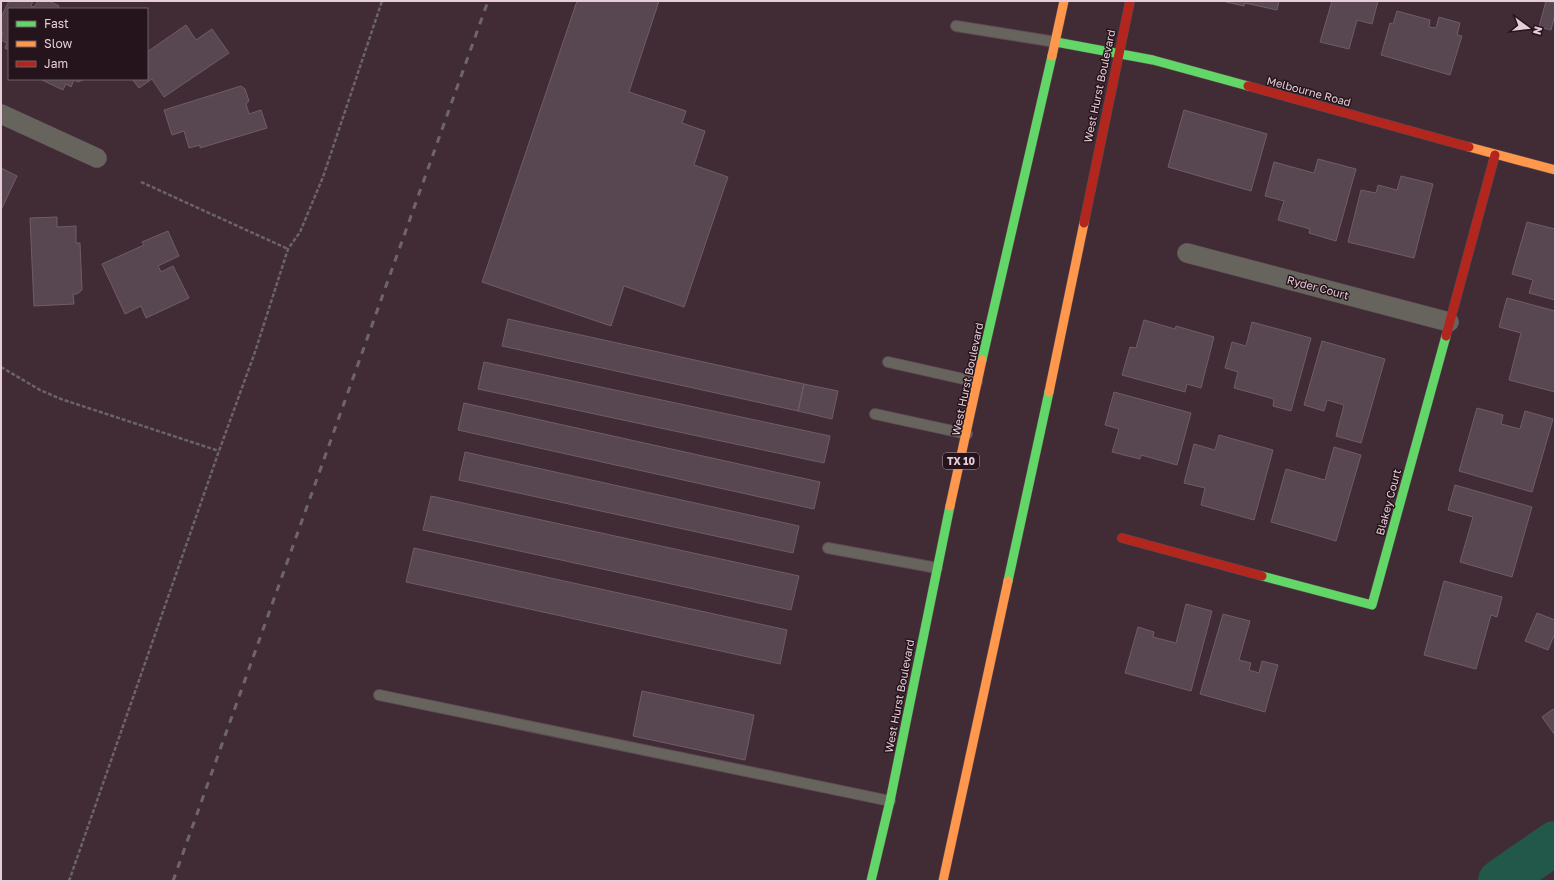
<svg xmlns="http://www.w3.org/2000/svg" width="1556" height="882" font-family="'Golos Text',sans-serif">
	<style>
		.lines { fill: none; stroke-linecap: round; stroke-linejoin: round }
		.river { stroke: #225849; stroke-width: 44 }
		.building { fill: #584751; stroke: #6e5d68 }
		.lane-casing { stroke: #5d4b53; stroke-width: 12 }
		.street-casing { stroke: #5d4b53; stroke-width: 20 }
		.fast-casing { stroke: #5d4b53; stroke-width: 10 }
		.slow-casing { stroke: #5d4b53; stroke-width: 10 }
		.jam-casing { stroke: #5d4b53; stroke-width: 10 }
		.path { stroke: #6b6463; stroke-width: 2.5; stroke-dasharray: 4 2; stroke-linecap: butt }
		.lane { stroke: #67645d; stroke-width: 10 }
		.street { stroke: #67645d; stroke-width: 19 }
		.fast { stroke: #63d668; stroke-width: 9 }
		.slow { stroke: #ff974d; stroke-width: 9 }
		.jam { stroke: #b3261e; stroke-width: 9 }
		.rail { stroke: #6e6666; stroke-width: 3; stroke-dasharray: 7 7; stroke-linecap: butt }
		.labels { text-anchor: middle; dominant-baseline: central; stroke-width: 3; stroke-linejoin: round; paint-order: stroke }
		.shield { fill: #25141b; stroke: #ac969f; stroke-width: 1 }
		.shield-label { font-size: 10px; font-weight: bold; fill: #e6cdd7 }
		.street-label { font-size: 11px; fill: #e6cdd7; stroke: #25141b }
	</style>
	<rect width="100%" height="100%" fill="#412c36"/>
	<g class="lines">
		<!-- river -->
		<path class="river" d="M1500,881l55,-38"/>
	</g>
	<!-- building -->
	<path class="building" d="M9,1h24l-2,5 3,1 4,-6h11l10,5 -1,3h-49v41l-4,-2 2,-5 -6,-3 2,-8 -2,-1v-14z
		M577,1h82l-30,91 57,19 -4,12 23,8 -11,34 34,12 -44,130 -60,-21 -13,40 -129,-44z
		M1222,1h57l-2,9 -32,-7 -1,3z
		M1332,1h46l-6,23 -15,-4 -8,29 -29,-7z
		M1546,1l9,2v11l-4,16 -12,-3z
		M1397,11l33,9 -1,7 7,1 3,-11 21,6 -3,12 5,1 -12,39 -69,-20 9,-32 3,1z
		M186,25l10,15 16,-11 17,24 -65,44 -12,-18 -13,9 -7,-9h15v-27z
		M40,79h45l-7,3 -4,-2 -3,7 -5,-3 -3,6z
		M241,86l4,3 4,12 -3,3 3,10 12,-4 6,18 -67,20v-3l-11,3 -5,-17 -12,4 -8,-25z
		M1184,110l83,24 -16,57 -83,-24z
		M1318,159l38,10 -20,72 -27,-8 1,-4 -32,-9 6,-19 -19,-5 9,-34 40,11z
		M1,168l16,8 -16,34z
		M1401,176l32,8 -19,74 -66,-16 13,-52 15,3 2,-8 19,5z
		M57,217v10l19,-1v17h4l2,47 -5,4h-4l1,10 -40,2 -4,-88z
		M1527,222l28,7v71l-26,-7 4,-13 -21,-6z
		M168,231l11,25 -21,10 3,6 12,-6 16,32 -43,20 -5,-12 -16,8 -23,-50 42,-19 -2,-3z
		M1507,298l48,13v81l-46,-12 12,-47 -22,-6z
		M508,319l296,65 -6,27 -296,-65z
		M1144,320l31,9 1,-3 38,11 -13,51 -14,-4 -2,8 -63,-17 8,-28 6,1z
		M1252,322l59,16 -20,73 -18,-5 1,-7 -40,-11 4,-16 -13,-4 7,-26 14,4z
		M1322,341l63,18 -24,84 -25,-7 8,-31 -17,-5 -3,11 -20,-6z
		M484,362l346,74 -6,27 -346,-74z
		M804,384l34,7 -6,28 -34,-8z
		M1114,392l77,21 -14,52 -36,-10 -1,4 -28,-7 7,-23 -14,-4z
		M464,403l356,79 -6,27 -356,-79z
		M1477,408l26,7 -2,9 19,5 5,-18 28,8 -21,73 -73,-21z
		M1219,435l54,15 -19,70 -53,-15 4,-17 -21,-5 10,-39 21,6z
		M1334,447l27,8 -25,86 -65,-19 15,-53 39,11z
		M465,452l334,74 -6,27 -334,-73z
		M1455,485l77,22 -20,70 -52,-15 13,-45 -25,-7z
		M431,496l368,80 -8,34 -368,-80z
		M414,548l373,82 -7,34 -374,-82z
		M1444,581l58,16 -5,20 -6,-2 -15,54 -52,-14z
		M1186,604l26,7 -21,80 -66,-18 13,-46 16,5 -1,5 23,6z
		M1537,613l18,7v13l-7,17 -23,-9z
		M1223,614l27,7 -11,39 12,3 -2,7 10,3 3,-12 16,4 -13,47 -65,-18z
		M642,691l112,24 -9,45 -112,-24z
		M1553,709l2,3v23l-13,-18z"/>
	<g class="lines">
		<defs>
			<path id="lane" d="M956,26l100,16
				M888,362l89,20
				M875,414l92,20
				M828,548l109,20
				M379,695l511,106"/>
			<path id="street" d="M1,114l96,44
				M1187,253l262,69"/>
			<path id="fast" d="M1056,42l97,18 95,26
				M982,360l70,-304
				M1262,576l110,29 74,-269
				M1008,581l41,-189
				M871,881l19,-80 60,-295"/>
			<path id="slow" d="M1052,56l12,-55
				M1469,147l86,23
				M1049,392l35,-169
				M950,506l32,-146
				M943,881l65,-300"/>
			<path id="jam" d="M1248,86l221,61
				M1084,223l46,-222
				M1446,336l49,-181
				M1122,538l140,38"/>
		</defs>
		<!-- lane casing -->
		<use href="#lane" class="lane-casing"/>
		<!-- street casing -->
		<use href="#street" class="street-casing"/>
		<!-- fast casing -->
		<use href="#fast" class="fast-casing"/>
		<!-- slow casing -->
		<use href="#slow" class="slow-casing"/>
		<!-- jam casing -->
		<use href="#jam" class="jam-casing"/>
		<!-- path -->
		<path class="path" d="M141,182l147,67
			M1,367l39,23 21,9 158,52
			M69,881l150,-430 36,-99 33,-103 12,-17 23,-55 59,-176"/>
		<!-- lane -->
		<use href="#lane" class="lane"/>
		<!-- street -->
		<use href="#street" class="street"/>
		<!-- fast -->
		<use href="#fast" class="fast"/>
		<!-- slow -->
		<use href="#slow" class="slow"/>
		<!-- jam -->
		<use href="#jam" class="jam"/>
		<!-- rail -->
		<path class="rail" d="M173,881l315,-880"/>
	</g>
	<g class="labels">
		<!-- shield labels -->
		<rect class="shield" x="943" y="453" width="36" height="16" rx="3"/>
		<g class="shield-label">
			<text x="961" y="461">TX 10</text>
		</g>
		<!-- street labels -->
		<g class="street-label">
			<text transform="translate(1099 86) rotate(-78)">West Hurst Boulevard</text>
			<text transform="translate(1309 91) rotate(15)">Melbourne Road</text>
			<text transform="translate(1318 287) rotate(15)">Ryder Court</text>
			<text transform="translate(967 379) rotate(-78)">West Hurst Boulevard</text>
			<text transform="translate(1388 502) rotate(-75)">Blakey Court</text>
			<text transform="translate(899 696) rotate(-79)">West Hurst Boulevard</text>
		</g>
	</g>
	<!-- border -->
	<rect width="1556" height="882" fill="none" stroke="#e6cdd7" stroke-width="4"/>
	<!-- legend -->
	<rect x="8" y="8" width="140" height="72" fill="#25141b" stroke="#725e66"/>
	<rect x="16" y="21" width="20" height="6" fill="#63d668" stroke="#725e66"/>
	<text x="44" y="28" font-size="12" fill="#e6cdd7">Fast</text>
	<rect x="16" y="41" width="20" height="6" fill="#ff974d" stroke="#725e66"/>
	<text x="44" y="48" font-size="12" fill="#e6cdd7">Slow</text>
	<rect x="16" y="61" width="20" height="6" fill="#b3261e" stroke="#725e66"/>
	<text x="44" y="68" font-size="12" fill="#e6cdd7">Jam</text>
	<!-- north arrow -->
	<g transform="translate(1528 28) rotate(105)" stroke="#25141b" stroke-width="3" paint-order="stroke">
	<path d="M0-3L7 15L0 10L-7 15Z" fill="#e6cdd7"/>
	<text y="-6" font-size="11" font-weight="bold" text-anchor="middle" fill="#e6cdd7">N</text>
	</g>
</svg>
